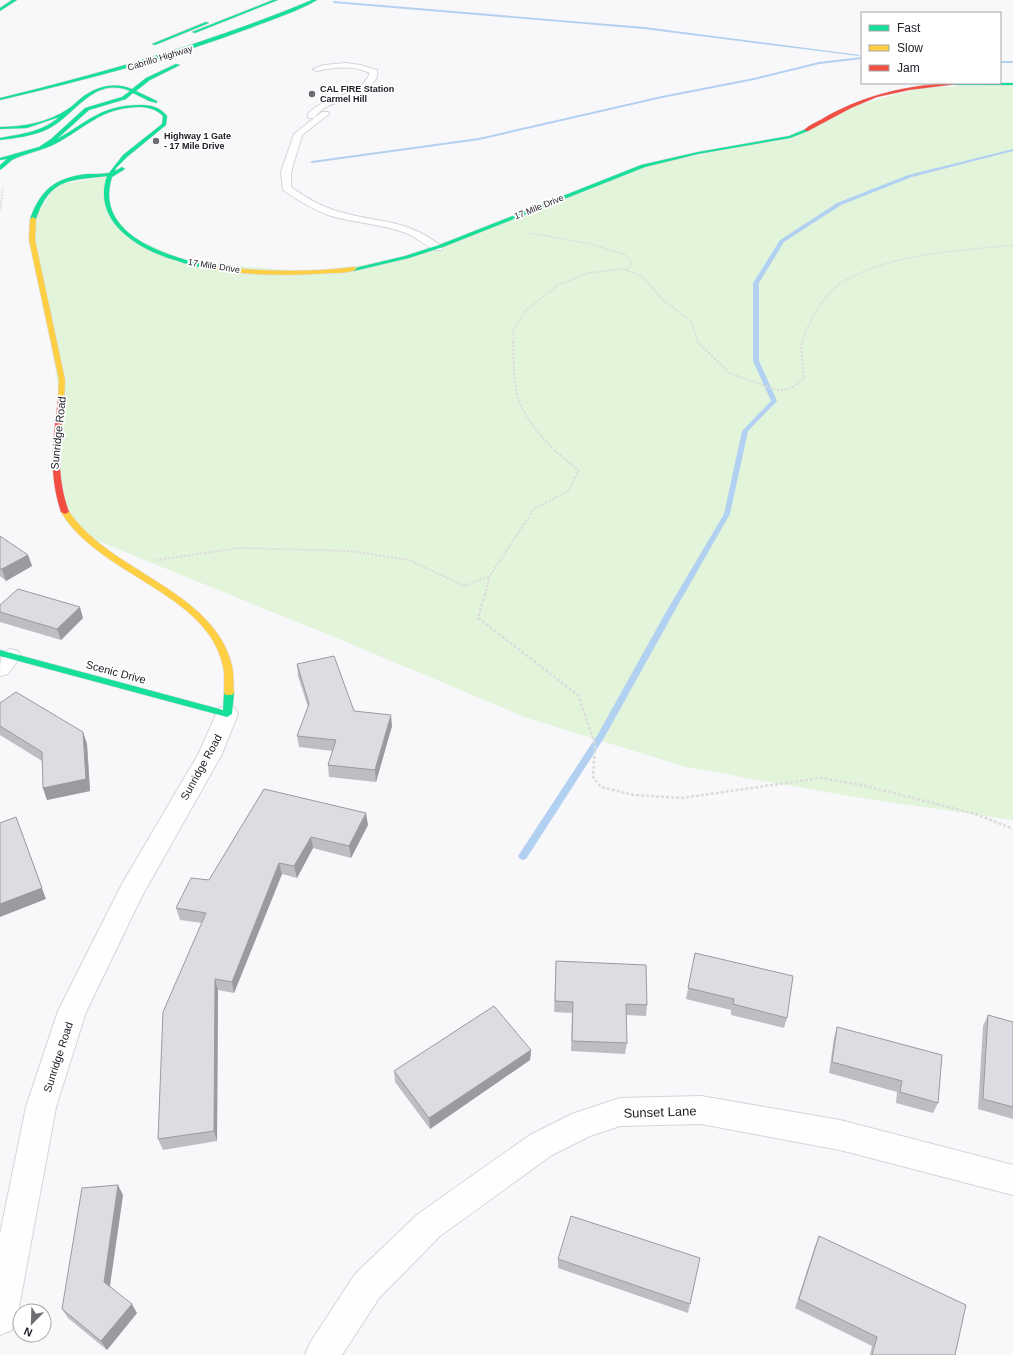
<svg xmlns="http://www.w3.org/2000/svg" width="1013" height="1355" font-family="Arial,sans-serif">
  <style>
    .green { fill: #e2f5db }
    .lines { fill: none; stroke-linecap: round; stroke-linejoin: round }
    .stream { fill: #b2d0f1; fill-rule: evenodd }
    .lane-casing { stroke: #d7d4db; stroke-width: 2 }
    .street-casing { stroke: #d7d4db; stroke-width: 2 }
    .fast-casing { stroke: #d7d4db; stroke-width: 1 }
    .slow-casing { stroke: #d7d4db; stroke-width: 1 }
    .jam-casing { stroke: #d7d4db; stroke-width: 1 }
    .path-far2 { stroke: #dcdcdd; stroke-width: 1.5; stroke-dasharray: 2 1; stroke-linecap: butt }
    .path-far1 { stroke: #dcdcdd; stroke-width: 2; stroke-dasharray: 2.5 1.5; stroke-linecap: butt }
    .path { stroke: #dcdcdd; stroke-width: 2.5; stroke-dasharray: 3 2; stroke-linecap: butt }
    .lane { fill: #fefefe; fill-rule: evenodd }
    .street { fill: #fefefe; fill-rule: evenodd }
    .fast { fill: #16e098; fill-rule: evenodd }
    .slow { fill: #ffcf43; fill-rule: evenodd }
    .jam { fill: #f24e42; fill-rule: evenodd }
    .wall { fill: #bfbdc2 }
    .shaded-wall { fill: #9b9a9e }
    .building { fill: #dedce2; stroke: #9b9a9e }
    .poi-dot { fill: #6e6b72; stroke: #fff; stroke-width: 1.5 }
    .labels { text-anchor: middle; dominant-baseline: central; stroke-width: 3.5; stroke-linejoin: round; paint-order: stroke }
    .far-street-label { font-size: 9px; fill: #232029; stroke: #fff }
    .far-poi-label { font-size: 9px; font-weight: bold; fill: #232029; stroke: #fff; text-anchor: start }
    .street-label { font-size: 11px; fill: #232029; stroke: #fff }
    .near-street-label { font-size: 13px; fill: #232029; stroke: #fff }
  </style>
  <rect width="100%" height="100%" fill="#f8f7fa"/>
  <!-- green -->
  <path class="green" d="M1013,84V820L854,797L686,767L527,718L351,644L83,535L61,502V405L32,223L56,185L110,176L108,207L133,238L190,262L313,272L400,259L643,166L790,137L851,107L919,88Z"/>
  <g class="lines">
    <!-- stream -->
    <path class="stream" d="M333,1L644,27L860,55L858,56L644,29L334,3Z
      M862,57V59L819,64L754,80L662,98L479,140L312,163L310,162L312,161L479,138L662,96L754,78L819,62Z
      M1000,61H1013V63H1000Z
      M1013,149V151L912,177L841,205L784,242L759,283V361L777,401L748,431L730,514L674,612L604,738L526,859L523,860L520,859L518,856L520,853L598,734L666,612L724,514L742,431L771,401L753,361V283L780,240L837,203L908,175Z"/>
    <defs>
      <path id="lane" d="M346,63L360,65L377,70C382,90 338,100 326,107C321,110 317,114 314,118H308V114C324,95 360,98 370,73C353,65 335,67 317,71L313,69L324,65Z
        M322,112H328L329,114L302,135L291,172V187C305,197 320,206 337,211C377,224 404,217 441,246L442,248L441,250C431,252 416,236 406,233C382,224 356,223 331,216C313,210 298,200 283,190L281,172L294,134Z"/>
      <path id="street" d="M10,649L18,651L21,656L8,674L0,676C0,663 0,653 10,649Z
        M227,706L235,708L238,714L222,754L142,896L86,1012L56,1107L17,1318L12,1330L0,1335V1234L26,1107L58,1011L122,884L199,753L216,714L219,708Z
        M701,1096L840,1120L1013,1165V1195L840,1150L701,1124L620,1126L590,1136L552,1155L440,1236L379,1298L342,1355H305L310,1343L355,1274L418,1214L530,1135L572,1114L620,1098Z"/>
      <path id="fast" d="M12,0H17L0,11V8Z
        M273,0H278L195,33L192,32Z
        M312,0H317C301,10 271,20 253,27C171,58 85,80 0,100V98C107,72 211,42 312,0Z
        M206,22L209,23L155,45L152,44Z
        M176,64L180,65L150,80L136,91L157,101V103L149,101L133,93L126,99L89,110L57,139C88,122 101,105 140,105C151,105 160,107 167,116L166,125L127,157L116,168L115,171L122,167L125,169L112,177C94,234 164,255 205,265V267C197,268 186,264 178,261C141,251 91,223 107,176C69,181 51,177 36,219L31,220L30,219C41,189 55,178 87,174C94,174 102,174 109,173L123,155L162,124L163,116C156,109 148,107 138,107C100,108 86,128 55,144C41,151 26,153 12,160C8,163 5,167 0,170V165L7,159L0,160V158L39,147L51,139L85,108L122,97L130,91C93,76 76,115 48,129C33,136 16,138 0,140V138C21,134 42,132 59,117L27,128L0,129V127C23,127 49,122 68,109C73,106 76,102 80,99C96,86 114,82 132,89L146,78Z
        M954,83H1013V85H955L953,84Z
        M806,129H808V131L790,138L698,154L645,167L443,247L409,258L354,271L351,269L405,256L439,245L641,165L698,152L789,136Z
        M0,650L223,710L224,693L229,690L234,693L232,714L227,717L0,656Z"/>
      <path id="slow" d="M33,217L36,219L35,240L65,380L64,400L61,402L58,400L59,380L29,240L30,219Z
        M203,264C253,272 303,273 354,267L357,269C351,273 338,273 330,273C287,276 243,276 201,267L200,266Z
        M62,510H68C108,572 215,590 232,666C234,674 233,684 234,693L232,695H226L224,693C224,684 225,674 223,666C207,592 98,575 61,512Z"/>
      <path id="jam" d="M950,83L957,84L909,90L877,97L851,108L808,131L804,130C810,124 820,121 827,116C868,94 905,86 950,83Z
        M61,398L64,400C60,440 55,473 69,512L65,514L61,512C48,473 53,440 58,400Z"/>
    </defs>
    <!-- lane casing -->
    <use href="#lane" class="lane-casing"/>
    <!-- street casing -->
    <use href="#street" class="street-casing"/>
    <!-- fast casing -->
    <use href="#fast" class="fast-casing"/>
    <!-- slow casing -->
    <use href="#slow" class="slow-casing"/>
    <!-- jam casing -->
    <use href="#jam" class="jam-casing"/>
    <!-- path-far2 -->
    <path class="path-far2" d="M0,211L3,186
      M529,233L587,243L624,254L632,263L626,271
      M514,342L513,331L526,310L558,285L589,273L622,269L642,276L663,300L691,321L698,342
      M802,342C809,321 822,298 839,284C844,280 851,278 856,275C904,252 960,251 1013,245"/>
    <!-- path-far1 -->
    <path class="path-far1" d="M697,341L729,373L780,391L793,387L804,378L801,347L803,341
      M156,560L239,548L351,551L409,560L464,586L490,576L534,509L568,491L579,470C555,454 521,419 516,390C513,374 514,357 513,341
      M485,595L490,576"/>
    <!-- path -->
    <path class="path" d="M485,594L478,618L578,695L595,744L593,777L601,787L634,795L682,798L821,778L862,785L976,814L1013,829"/>
    <!-- lane -->
    <use href="#lane" class="lane"/>
    <!-- street -->
    <use href="#street" class="street"/>
    <!-- fast -->
    <use href="#fast" class="fast"/>
    <!-- slow -->
    <use href="#slow" class="slow"/>
    <!-- jam -->
    <use href="#jam" class="jam"/>
  </g>
  <!-- wall -->
  <path class="wall" d="M0,537L28,555L32,566L6,581L0,576Z
    M0,605L83,618L61,640L0,622Z
    M297,664L354,711L392,726L376,782L329,777L328,765L333,751L299,747L297,736L308,707L298,676Z
    M0,703L83,732L87,744L90,791L47,800L43,788L42,761L0,735Z
    M264,789L368,825L351,858L313,848L297,878L282,874L234,993L218,990L217,1141L163,1150L158,1139L202,923L180,920L176,908L209,880Z
    M695,953L787,1018L784,1028L731,1015V1010L686,999Z
    M556,961L647,1005L646,1016L626,1015L627,1043L625,1054L571,1051L572,1013L554,1012Z
    M988,1015L1013,1022V1119L978,1109L983,1026Z
    M837,1027L938,1103L933,1113L896,1103L897,1092L829,1073L834,1038Z
    M531,1050L530,1060L430,1129L395,1082L394,1071Z
    M123,1195L110,1286L137,1313L107,1350L68,1318L62,1309Z
    M819,1236L955,1355H870L872,1346L795,1308L815,1246Z
    M558,1259L690,1304L688,1313L558,1268Z"/>
  <!-- shaded-wall -->
  <path class="shaded-wall" d="M28,555L32,566L6,581L2,569Z
    M80,607L83,618L61,640L57,629Z
    M391,715L392,726L376,782L375,770Z
    M83,732L87,744L90,791L47,800L43,788Z
    M366,813L368,825L351,858L349,846Z
    M16,817L46,899L0,917V904Z
    M311,837L313,848L297,878L294,866Z
    M279,863L282,874L234,993L232,982Z
    M215,979L218,990L217,1141L214,1131Z
    M531,1050L530,1060L430,1129L429,1118Z
    M118,1185L123,1195L109,1291L104,1282Z
    M132,1304L137,1313L107,1350L101,1341Z"/>
  <!-- building -->
  <path class="building" d="M0,536L28,555L2,569L0,568Z
    M18,589L80,607L57,629L0,612V605Z
    M334,656L354,711L391,715L375,770L328,765L336,740L297,736L309,704L297,664Z
    M16,692L83,732L86,779L43,788L42,752L0,726V703Z
    M264,789L366,813L349,846L311,837L294,866L279,863L232,982L215,979L214,1131L158,1139L163,1012L206,913L176,908L191,878L209,880Z
    M16,817L42,888L0,904V823Z
    M695,953L793,976L787,1018L733,1004L734,999L688,988Z
    M556,961L646,965L647,1005L626,1004L627,1043L572,1041L573,1002L555,1001Z
    M494,1006L531,1050L429,1118L394,1071Z
    M988,1015L1013,1022V1107L983,1099Z
    M837,1027L942,1055L938,1103L900,1092L902,1081L832,1062Z
    M118,1185L104,1282L132,1304L101,1341L62,1309L82,1188Z
    M571,1216L700,1258L690,1304L558,1259Z
    M819,1236L966,1305L955,1355H872L877,1337L799,1299Z"/>
  <!-- markers -->
  <g class="poi-dot">
    <circle cx="312" cy="94" r="4"/>
    <circle cx="156" cy="141" r="4"/>
  </g>
  <g class="labels">
    <!-- far-street labels -->
    <g class="far-street-label">
      <text transform="translate(160 58) rotate(-17)">Cabrillo Highway</text>
      <text transform="translate(539 207) rotate(-22)">17 Mile Drive</text>
      <text transform="translate(214 266) rotate(9)">17 Mile Drive</text>
    </g>
    <!-- far-poi labels -->
    <g class="far-poi-label">
      <text x="320" y="89">CAL FIRE Station<tspan x="320" dy="10">Carmel Hill</tspan></text>
      <text x="164" y="136">Highway 1 Gate<tspan x="164" dy="10">- 17 Mile Drive</tspan></text>
    </g>
    <!-- street labels -->
    <g class="street-label">
      <text transform="translate(58 433) rotate(-84)">Sunridge Road</text>
      <text transform="translate(116 672) rotate(15)">Scenic Drive</text>
      <text transform="translate(201 767) rotate(-61)">Sunridge Road</text>
      <text transform="translate(58 1057) rotate(-72)">Sunridge Road</text>
    </g>
    <!-- near-street labels -->
    <g class="near-street-label">
      <text transform="translate(660 1112) rotate(-2)">Sunset Lane</text>
    </g>
  </g>
  <!-- legend -->
  <rect x="861" y="12" width="140" height="72" fill="#ffffff" stroke="#a7a6a9"/>
  <rect x="869" y="25" width="20" height="6" fill="#16e098" stroke="#a7a6a9"/>
  <text x="897" y="32" font-size="12" fill="#232029">Fast</text>
  <rect x="869" y="45" width="20" height="6" fill="#ffcf43" stroke="#a7a6a9"/>
  <text x="897" y="52" font-size="12" fill="#232029">Slow</text>
  <rect x="869" y="65" width="20" height="6" fill="#f24e42" stroke="#a7a6a9"/>
  <text x="897" y="72" font-size="12" fill="#232029">Jam</text>
  <!-- north arrow -->
  <g transform="translate(32 1323) rotate(203)"><circle r="19" fill="#ffffff" stroke="#a7a6a9"/>
  <path d="M0-3L7 15L0 10L-7 15Z" fill="#6e6b72"/>
  <text y="-6" font-size="11" font-weight="bold" text-anchor="middle" fill="#232029">N</text>
  </g>
</svg>
